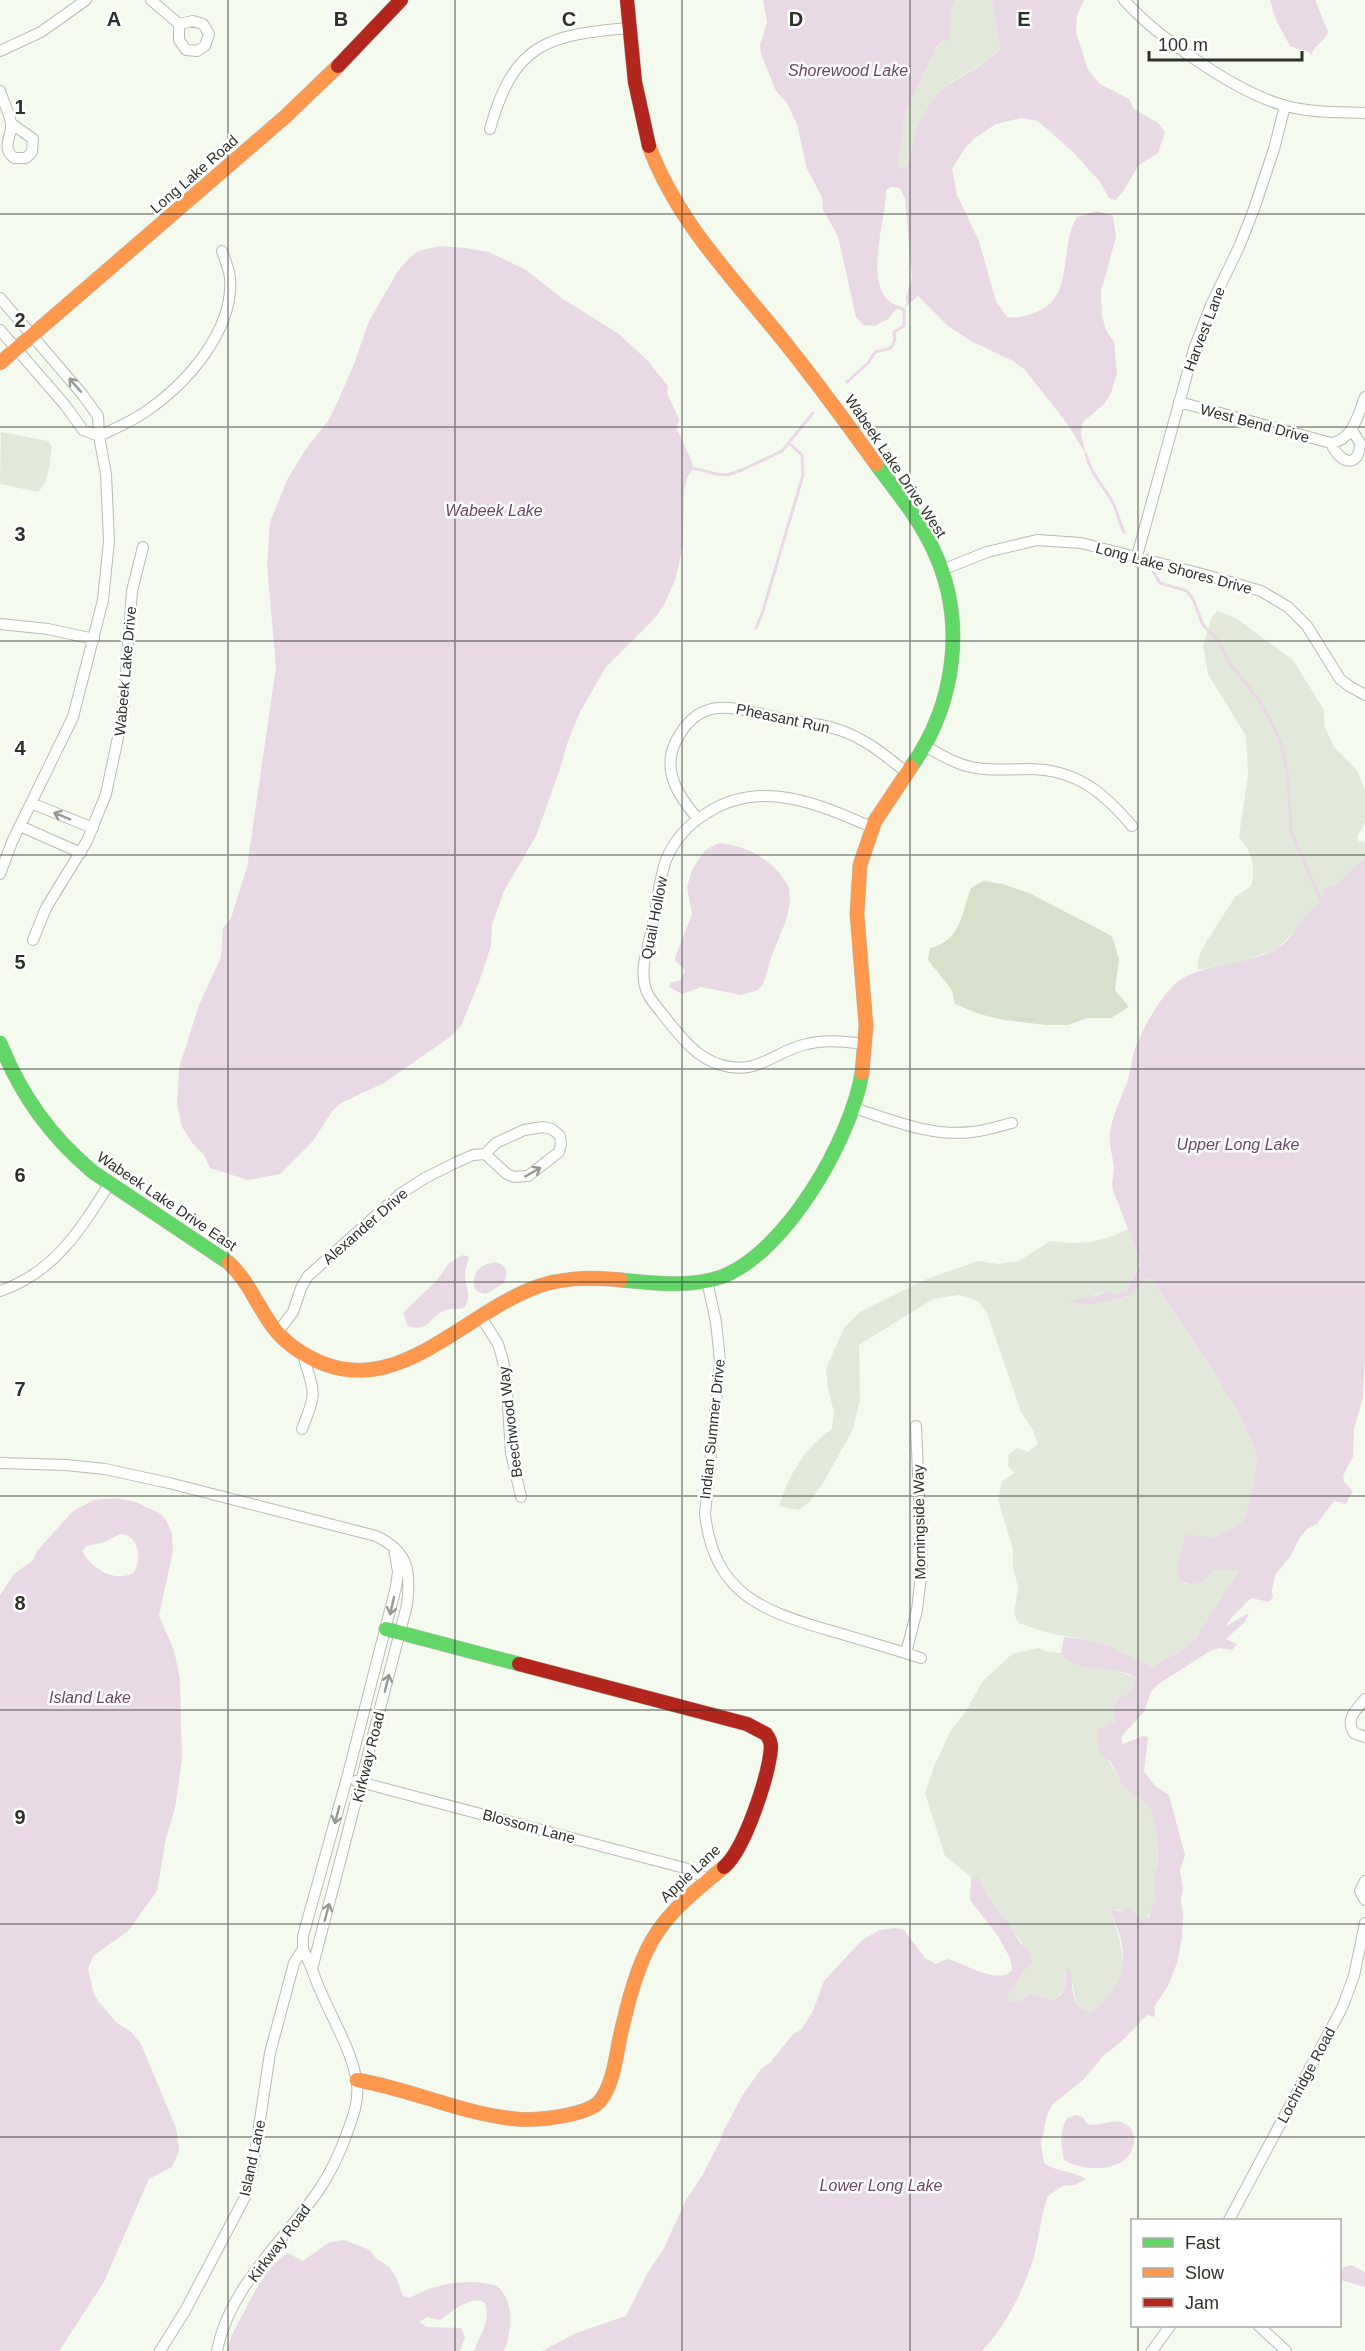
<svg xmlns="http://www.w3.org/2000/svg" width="1365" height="2351" font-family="Arial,sans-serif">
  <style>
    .green { fill: #e2e9da }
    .forest { fill: #d7e0cb }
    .water { fill: #e9d9e5; fill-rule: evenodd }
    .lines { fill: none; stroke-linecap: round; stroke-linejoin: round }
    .stream { stroke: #e9d9e5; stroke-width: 3 }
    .street-casing { stroke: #b8bcb4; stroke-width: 12 }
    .fast-casing { stroke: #b8bcb4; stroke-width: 15 }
    .slow-casing { stroke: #b8bcb4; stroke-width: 15 }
    .jam-casing { stroke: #b8bcb4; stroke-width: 15 }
    .street { stroke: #fefefd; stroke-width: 10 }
    .fast { stroke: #63d668; stroke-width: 14 }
    .slow { stroke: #ff974d; stroke-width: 14 }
    .jam { stroke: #b3261e; stroke-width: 14 }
    .oneway { stroke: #969894 }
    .grid { fill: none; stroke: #2e312a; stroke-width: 1.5; stroke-opacity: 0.55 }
    .labels { text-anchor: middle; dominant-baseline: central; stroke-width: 5; stroke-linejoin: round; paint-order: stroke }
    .street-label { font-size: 15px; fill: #2e312a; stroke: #fff }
    .water-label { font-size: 16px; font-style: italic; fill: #6b4667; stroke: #fff }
    .grid-label { font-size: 20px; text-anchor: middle; font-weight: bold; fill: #2e312a; stroke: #fff; stroke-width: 5; stroke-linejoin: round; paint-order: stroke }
  </style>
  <rect width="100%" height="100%" fill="#f5faef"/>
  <!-- green -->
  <path class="green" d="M955,0H992L1000,48L989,60L951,82L910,155L908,164L902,169L898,163L905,115L935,49L946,40L950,14Z
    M1,432L48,441L52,447C49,461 50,482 38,492L0,484Z
    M1217,611L1236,618L1293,660L1324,710V725L1334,747L1357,770L1365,790V822L1357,837L1358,841L1365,843V859L1335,886L1325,888L1322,903L1277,949L1247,960L1197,970L1199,956L1208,939L1235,897L1251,886C1256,867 1252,852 1239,837L1248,775L1246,736L1208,674L1203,645L1212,617Z
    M1128,1229L1140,1262L1126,1291L1113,1294L1107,1291L1072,1303C1091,1305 1114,1303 1131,1295C1138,1291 1141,1282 1149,1278L1152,1280L1214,1371L1225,1392L1239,1412L1257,1455L1254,1481L1246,1515L1239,1525L1212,1538L1184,1548L1178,1566L1185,1584L1203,1580L1211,1570H1240L1195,1639L1179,1652L1152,1667L1107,1645L1089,1640L1052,1634L1018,1623L1014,1614L1018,1588L1013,1567V1549L998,1500L1002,1481L1015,1473L1008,1466L1009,1454L1017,1448L1028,1452L1038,1444L1033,1430L1021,1412L987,1313L978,1301L959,1295L933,1299L859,1345L860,1399L853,1429L822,1485L810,1501L799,1510L779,1506C789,1475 805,1447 832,1429L834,1412L828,1389L826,1369L844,1328L861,1311L927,1279L978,1261L998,1264L1019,1261L1050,1241L1071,1243L1091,1242L1113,1236Z
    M1039,1648L1048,1652L1061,1653L1072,1663L1116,1670L1136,1678L1133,1690L1113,1711L1115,1721L1099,1730L1097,1738L1120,1782L1146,1803L1152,1812L1158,1843L1157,1901L1151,1907L1147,1920H1143L1133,1910H1114L1111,1914C1126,1954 1132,1986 1090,2012C1075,2008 1075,1997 1073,1984C1072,1979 1068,1974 1065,1970L1066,1988L1054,2000L1029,1994C1021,1997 1017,2007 1007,2000L1008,1996L1028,1964L1023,1944L986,1894L978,1877H971L945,1856L925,1793L935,1764L951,1730L966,1711L982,1682L1012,1654Z"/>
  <!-- forest -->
  <path class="forest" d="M983,881L1003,884L1029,893L1112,936L1119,959L1115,990L1129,1007L1111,1018H1087L1068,1025H1046L1004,1020L979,1014L955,1004L952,990L928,960L930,948C961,941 961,914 971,888Z"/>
  <!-- water -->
  <path class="water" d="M763,0H955L950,14L949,40L942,42L935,49L905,115L898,163L902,169C913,163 912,142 916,131C919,122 924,114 929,106C949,75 981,73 1000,48L992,0H1084L1077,15L1076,32L1088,70L1100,84L1129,99L1134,109L1158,123L1165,132L1158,153L1139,165L1122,193L1115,200L1109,198L1100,182L1074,153L1038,121L1021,118L996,124L975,138L965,148L952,169L957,195L979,241L996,301L1007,317C1017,319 1024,316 1034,313C1076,299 1058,247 1077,217L1097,211L1113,216L1116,237L1101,292L1102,316L1106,330L1114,342L1117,373L1111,393L1104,404L1083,422L1081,434L1086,454L1066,422L1025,370L1013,361L971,341L948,326L918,296L903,309L907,303L906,297L912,277L905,199L900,188L891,187L886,190C887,219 859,295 899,306L888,319L875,326L863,325L856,317L838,236L823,210L822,197L807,169L797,124L787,103L776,91L761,54L760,45L767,22Z
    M1270,0H1315L1328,32C1325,42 1313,45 1311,56L1309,52L1290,46L1276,20Z
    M440,246L465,248L489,252L526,270L563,299L619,334L647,360L668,386L667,393L679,419L677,429L692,462L693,468L687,478L684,491L683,544L676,578L663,607L654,619L606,667L580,712L568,741L560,769L536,836L503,893L492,925L491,946L479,982L461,1026L450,1037L384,1083L341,1103L333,1110L313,1141L280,1174L248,1180L210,1168L204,1155L193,1144L182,1127L177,1105L179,1068L199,1005L221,957L223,928L231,918L247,867L276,667L267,565L270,522L288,478L306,449L328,421L338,401L354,364L369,321L398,271L409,258L418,251Z
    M719,843C748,845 776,862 789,888C794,915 776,939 769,965C766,975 766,982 758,990L741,995L701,987L682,994L669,987L670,983L681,980L685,970L675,961V957L692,915L687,887L692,870L705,850Z
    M1365,858V1356L1363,1397L1354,1429L1353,1457L1343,1476L1344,1482L1353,1491L1346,1504L1334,1501L1317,1524L1307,1529L1299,1539L1290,1557L1275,1575L1272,1590L1273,1597L1269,1602L1251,1598L1231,1618L1226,1626L1249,1613L1245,1622L1226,1639L1237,1644L1232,1650L1219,1648L1210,1651L1157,1685L1151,1692L1144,1712L1122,1736L1121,1739L1123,1744L1143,1736L1148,1737L1144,1771L1155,1786L1169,1795L1185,1855L1180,1871L1183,1888L1181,1901L1183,1913L1182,1938L1177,1963L1168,1986L1154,2007L1155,2017L1147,2015L1121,2042L1104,2055L1083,2080L1052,2105L1047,2115L1041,2144L1044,2163C1056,2172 1075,2171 1086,2179L1075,2185L1062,2186L1048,2196C1040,2218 1039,2242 1032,2263C1021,2295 1005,2327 982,2351H542L576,2333L626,2316L648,2272L663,2250L686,2200L702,2176L720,2141L724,2130L742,2096L761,2069L771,2062L793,2034L801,2030L813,2011L824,1981L862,1940L880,1930L896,1928L904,1930L925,1958L936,1964L947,1959C965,1963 998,1986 1012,1970L1010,1958L998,1936L970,1900L971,1877H978L986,1894L1008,1923L1019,1941L1030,1952L1032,1965H1028L1008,1996L1009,2002L1019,2001L1029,1994L1054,2000C1066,1992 1068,1984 1065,1970L1067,1968L1071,1971C1073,1987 1070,2008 1090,2012C1118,1995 1127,1970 1121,1939C1119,1930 1113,1921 1111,1912L1112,1910L1121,1911L1131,1908L1143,1920L1149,1918L1151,1907L1157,1901L1155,1894V1873L1158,1864V1843L1152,1812L1146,1803L1122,1785L1110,1761C1099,1756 1095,1741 1098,1730L1115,1721L1113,1708L1119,1698L1131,1692L1136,1678C1116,1663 1075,1676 1061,1653L1064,1637L1089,1640L1107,1645L1152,1667L1179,1652L1195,1639L1240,1570H1212C1209,1573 1208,1576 1205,1579C1200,1585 1186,1584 1180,1581L1177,1570L1185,1537L1188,1534L1212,1538L1239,1525L1246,1515L1254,1481L1257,1455L1239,1412L1225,1392L1214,1371L1152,1280L1149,1278C1141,1282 1138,1291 1131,1295C1117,1301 1082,1309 1069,1301L1099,1295L1107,1291L1113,1294L1126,1291L1140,1264L1138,1255L1113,1190C1111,1182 1114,1176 1114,1168C1113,1156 1108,1144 1110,1132C1113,1115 1120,1100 1126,1085C1131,1073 1131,1060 1135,1049C1142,1029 1164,989 1183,978C1211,962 1249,965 1278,948C1297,937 1300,912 1322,903L1324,888L1335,886Z
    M463,1255L469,1257C468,1262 466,1267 465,1272C464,1285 473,1296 464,1308C458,1310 452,1308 445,1310C429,1317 429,1333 408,1326L403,1313L438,1279L449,1263Z
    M495,1262C508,1265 508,1272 504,1283L486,1294L478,1292L474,1288C472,1271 480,1265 495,1262Z
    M115,1498L136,1502L161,1514L166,1520L172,1533L173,1551L159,1616L174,1650L180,1679L182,1759L175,1808L166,1838L157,1891L128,1931L93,1956L88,1969L94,1994L99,2002L116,2022L131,2032L141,2044L176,2128L179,2147L178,2154L172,2167L149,2179L104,2282L59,2351H0V1595L14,1574L33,1560L37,1551L73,1511L94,1500ZM120,1534C139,1534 143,1561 133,1573C114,1583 91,1568 82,1551L87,1546L105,1542Z
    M1076,2115L1083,2117L1087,2124C1102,2127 1115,2116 1127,2125C1132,2128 1133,2132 1134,2137C1136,2172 1087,2174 1064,2160C1061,2144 1059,2133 1067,2118Z
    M344,2240L370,2250L376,2258L389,2267L396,2277L403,2296L410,2298C432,2284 471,2277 497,2286C515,2301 512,2332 504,2351H474C480,2335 491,2321 485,2303C471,2294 452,2312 440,2320L427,2317L419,2322L427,2327L461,2328L465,2337L460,2351H227C230,2336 237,2325 244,2312C256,2289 265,2268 288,2253L303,2261L328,2243Z
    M1351,2265L1365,2272V2287L1340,2280L1342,2268Z"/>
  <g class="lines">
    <!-- stream -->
    <path class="stream" d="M847,382L868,363L875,352L891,348L895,339L894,332L904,326V310L898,307
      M1086,454C1090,473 1102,484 1112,501C1117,510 1119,522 1124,532
      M693,468L716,474L727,475L742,470L782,451L813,413
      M1153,571L1160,583L1187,591L1193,599L1203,625L1216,638L1231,665L1256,696L1273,725L1281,744L1288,777L1291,831L1322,903
      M756,628L762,614L803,475L802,455L789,443"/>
    <defs>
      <path id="street" d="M151,0L179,24
        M1124,0C1157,37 1236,92 1283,105C1309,113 1338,112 1365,113
        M193,21L203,24L209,34L205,46L197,51L186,50L179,40V24Z
        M0,51L41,32L86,0
        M0,91C3,101 9,112 11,123C13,136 0,146 14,158H26L32,152L33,139L12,124
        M490,129C514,43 547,35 629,28
        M0,298L82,394L98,416L99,436L106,474L109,541L103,600L73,717L12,842L0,874
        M0,330L65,405L83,430L99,436
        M1179,402L1331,443C1353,440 1358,415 1365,397
        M99,436C116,428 133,421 148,410C188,382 234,330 230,278C229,268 225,260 222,251
        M1331,443C1340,465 1360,468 1360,443L1352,430
        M1137,556L1194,349L1211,305L1239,247L1254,209L1274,149L1285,106
        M942,570L987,552L1037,540L1081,543L1206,575L1261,591L1288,607L1307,626L1340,679L1349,686L1365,695
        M0,624L48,629L94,639
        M925,746C941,755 957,765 976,768C994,771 1013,769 1031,769C1077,770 1104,793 1132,826
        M31,803L93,828
        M698,819C679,797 661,771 676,741C701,692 737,709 779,718C797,722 815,723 833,728C862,736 884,754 907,773
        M20,826L81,853
        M33,940L46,908L87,841L106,794L123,714L132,591L143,547
        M866,1044C846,1042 826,1039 807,1044C774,1051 758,1076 721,1065C695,1057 681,1037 664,1016C658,1008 649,999 646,990C638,966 651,941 654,918C658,899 659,879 666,860C674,840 689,824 707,813C760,778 819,804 871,827
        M854,1108C892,1120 931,1137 972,1132C985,1131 999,1126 1012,1123
        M707,1281L716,1322L720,1361L705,1514C714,1593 760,1610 828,1630C859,1639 890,1648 921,1658
        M0,1291C54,1273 81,1229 110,1183
        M481,1317L498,1344L502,1357L506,1375L511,1453L521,1497
        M277,1333L293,1312L301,1288L308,1276L400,1194L425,1178L457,1162L473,1155L485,1154L496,1143L524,1130L543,1127L552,1129L560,1136L561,1144L559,1152L528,1176L514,1177L507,1174L485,1154
        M302,1429C318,1390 314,1393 303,1355
        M0,1463L66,1465L105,1469L169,1483L376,1536C409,1552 411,1571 407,1605L312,1969
        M906,1653L917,1610L922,1567L916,1426
        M1365,1699C1356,1710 1345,1719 1354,1733L1365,1737
        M356,1781L654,1860L688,1869L709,1880
        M1365,1881L1360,1891L1365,1900
        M1229,2220L1342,2008L1354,1976L1365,1923
        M1259,2326L1286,2351
        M160,2351L185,2311L245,2197L254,2160L270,2053L294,1963L303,1949
        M217,2351C229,2287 283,2242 319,2190C331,2172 340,2153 347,2133C353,2117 359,2101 357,2084C353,2048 323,2005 312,1969L303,1949V1936L347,1778L396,1587L398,1572L394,1548
        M1152,2351L1170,2326"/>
      <path id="fast" d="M876,464C897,492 920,520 934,551C967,622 955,705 911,767
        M0,1043C21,1095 50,1136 93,1172L229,1263
        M621,1280C654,1283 689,1288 721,1277C786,1253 851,1139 862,1073
        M386,1629L519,1664"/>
      <path id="slow" d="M649,146C675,217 727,272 774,329C810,373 843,418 876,464
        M0,363L286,116L338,66
        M862,1073L866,1026L857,914L860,865L875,821L911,767
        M229,1263C255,1287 262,1324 292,1346C383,1414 451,1322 531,1289C560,1277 590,1277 621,1280
        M357,2080C411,2089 462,2114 516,2119C535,2121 587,2116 600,2101C613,2085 616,2057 620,2037C627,2007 634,1977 647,1950C664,1914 694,1892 724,1867"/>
      <path id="jam" d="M627,0L635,82L649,146
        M338,66L401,0
        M519,1664L747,1724L766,1734C769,1738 771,1742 771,1747C769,1775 745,1849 724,1867"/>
    </defs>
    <!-- street casing -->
    <use href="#street" class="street-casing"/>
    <!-- fast casing -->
    <use href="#fast" class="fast-casing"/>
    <!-- slow casing -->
    <use href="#slow" class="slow-casing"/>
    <!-- jam casing -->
    <use href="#jam" class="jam-casing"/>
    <!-- street -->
    <use href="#street" class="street"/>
    <!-- fast -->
    <use href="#fast" class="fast"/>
    <!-- slow -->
    <use href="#slow" class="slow"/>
    <!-- jam -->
    <use href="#jam" class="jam"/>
  </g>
  <!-- one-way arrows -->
  <defs><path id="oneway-shaft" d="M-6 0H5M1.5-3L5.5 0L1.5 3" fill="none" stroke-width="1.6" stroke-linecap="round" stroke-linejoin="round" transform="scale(1.5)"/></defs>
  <g class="oneway">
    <use href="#oneway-shaft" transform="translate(75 385) rotate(-131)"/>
    <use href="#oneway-shaft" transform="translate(62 816) rotate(-158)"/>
    <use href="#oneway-shaft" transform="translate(533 1172) rotate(-30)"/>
    <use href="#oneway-shaft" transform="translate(392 1606) rotate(103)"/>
    <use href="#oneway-shaft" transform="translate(387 1683) rotate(-76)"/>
    <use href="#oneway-shaft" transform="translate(337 1815) rotate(105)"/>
    <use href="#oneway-shaft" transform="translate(327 1912) rotate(-75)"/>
  </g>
  <!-- grid -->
  <path class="grid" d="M228,0V2351M455,0V2351M682,0V2351M910,0V2351M1138,0V2220M0,214H1365M0,427H1365M0,641H1365M0,855H1365M0,1069H1365M0,1282H1365M0,1496H1365M0,1710H1365M0,1924H1365M0,2137H1365M1138,2326V2351"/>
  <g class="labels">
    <!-- street labels -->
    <g class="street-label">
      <text transform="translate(194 174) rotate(-41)">Long Lake Road</text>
      <text transform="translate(1204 329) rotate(-69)">Harvest Lane</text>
      <text transform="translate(1255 423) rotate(15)">West Bend Drive</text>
      <text transform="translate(896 466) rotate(56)">Wabeek Lake Drive West</text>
      <text transform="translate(1174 568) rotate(15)">Long Lake Shores Drive</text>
      <text transform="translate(125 671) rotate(-85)">Wabeek Lake Drive</text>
      <text transform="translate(783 718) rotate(12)">Pheasant Run</text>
      <text transform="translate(654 918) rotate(-79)">Quail Hollow</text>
      <text transform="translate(167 1201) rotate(34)">Wabeek Lake Drive East</text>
      <text transform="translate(365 1226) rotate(-41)">Alexander Drive</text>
      <text transform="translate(510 1422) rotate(-97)">Beechwood Way</text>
      <text transform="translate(712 1429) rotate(-84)">Indian Summer Drive</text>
      <text transform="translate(919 1522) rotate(-91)">Morningside Way</text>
      <text transform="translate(368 1757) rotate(-76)">Kirkway Road</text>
      <text transform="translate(529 1826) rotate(15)">Blossom Lane</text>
      <text transform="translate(690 1873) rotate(-43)">Apple Lane</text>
      <text transform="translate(1306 2075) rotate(-62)">Lochridge Road</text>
      <text transform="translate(252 2158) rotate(-78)">Island Lane</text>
      <text transform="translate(279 2243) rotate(-53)">Kirkway Road</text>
    </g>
    <!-- water labels -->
    <g class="water-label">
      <text x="848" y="70">Shorewood Lake</text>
      <text x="494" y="510">Wabeek Lake</text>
      <text x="1238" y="1144">Upper Long Lake</text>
      <text x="90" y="1697">Island Lake</text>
      <text x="881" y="2185">Lower Long Lake</text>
    </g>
  </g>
  <g class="grid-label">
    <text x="114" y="26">A</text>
    <text x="341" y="26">B</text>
    <text x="569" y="26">C</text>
    <text x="796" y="26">D</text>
    <text x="1024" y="26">E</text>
    <text x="20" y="114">1</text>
    <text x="20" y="327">2</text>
    <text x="20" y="541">3</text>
    <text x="20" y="755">4</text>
    <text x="20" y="969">5</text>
    <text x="20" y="1182">6</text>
    <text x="20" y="1396">7</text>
    <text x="20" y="1610">8</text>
    <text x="20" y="1824">9</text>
  </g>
  <!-- legend -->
  <rect x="1131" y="2219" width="210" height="108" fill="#ffffff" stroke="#abadaa" stroke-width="1.5"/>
  <rect x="1143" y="2238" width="30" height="9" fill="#63d668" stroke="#abadaa" stroke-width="1.5"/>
  <text x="1185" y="2249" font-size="18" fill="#2e312a">Fast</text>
  <rect x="1143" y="2268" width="30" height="9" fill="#ff974d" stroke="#abadaa" stroke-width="1.5"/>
  <text x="1185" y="2279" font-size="18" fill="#2e312a">Slow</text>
  <rect x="1143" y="2298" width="30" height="9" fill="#b3261e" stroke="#abadaa" stroke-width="1.5"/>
  <text x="1185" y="2309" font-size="18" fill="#2e312a">Jam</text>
  <!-- scale -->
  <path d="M1149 51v9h153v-9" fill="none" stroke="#2e312a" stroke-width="3"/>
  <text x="1158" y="51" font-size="18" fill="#2e312a" stroke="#ffffff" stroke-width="4.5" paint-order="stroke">100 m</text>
</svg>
